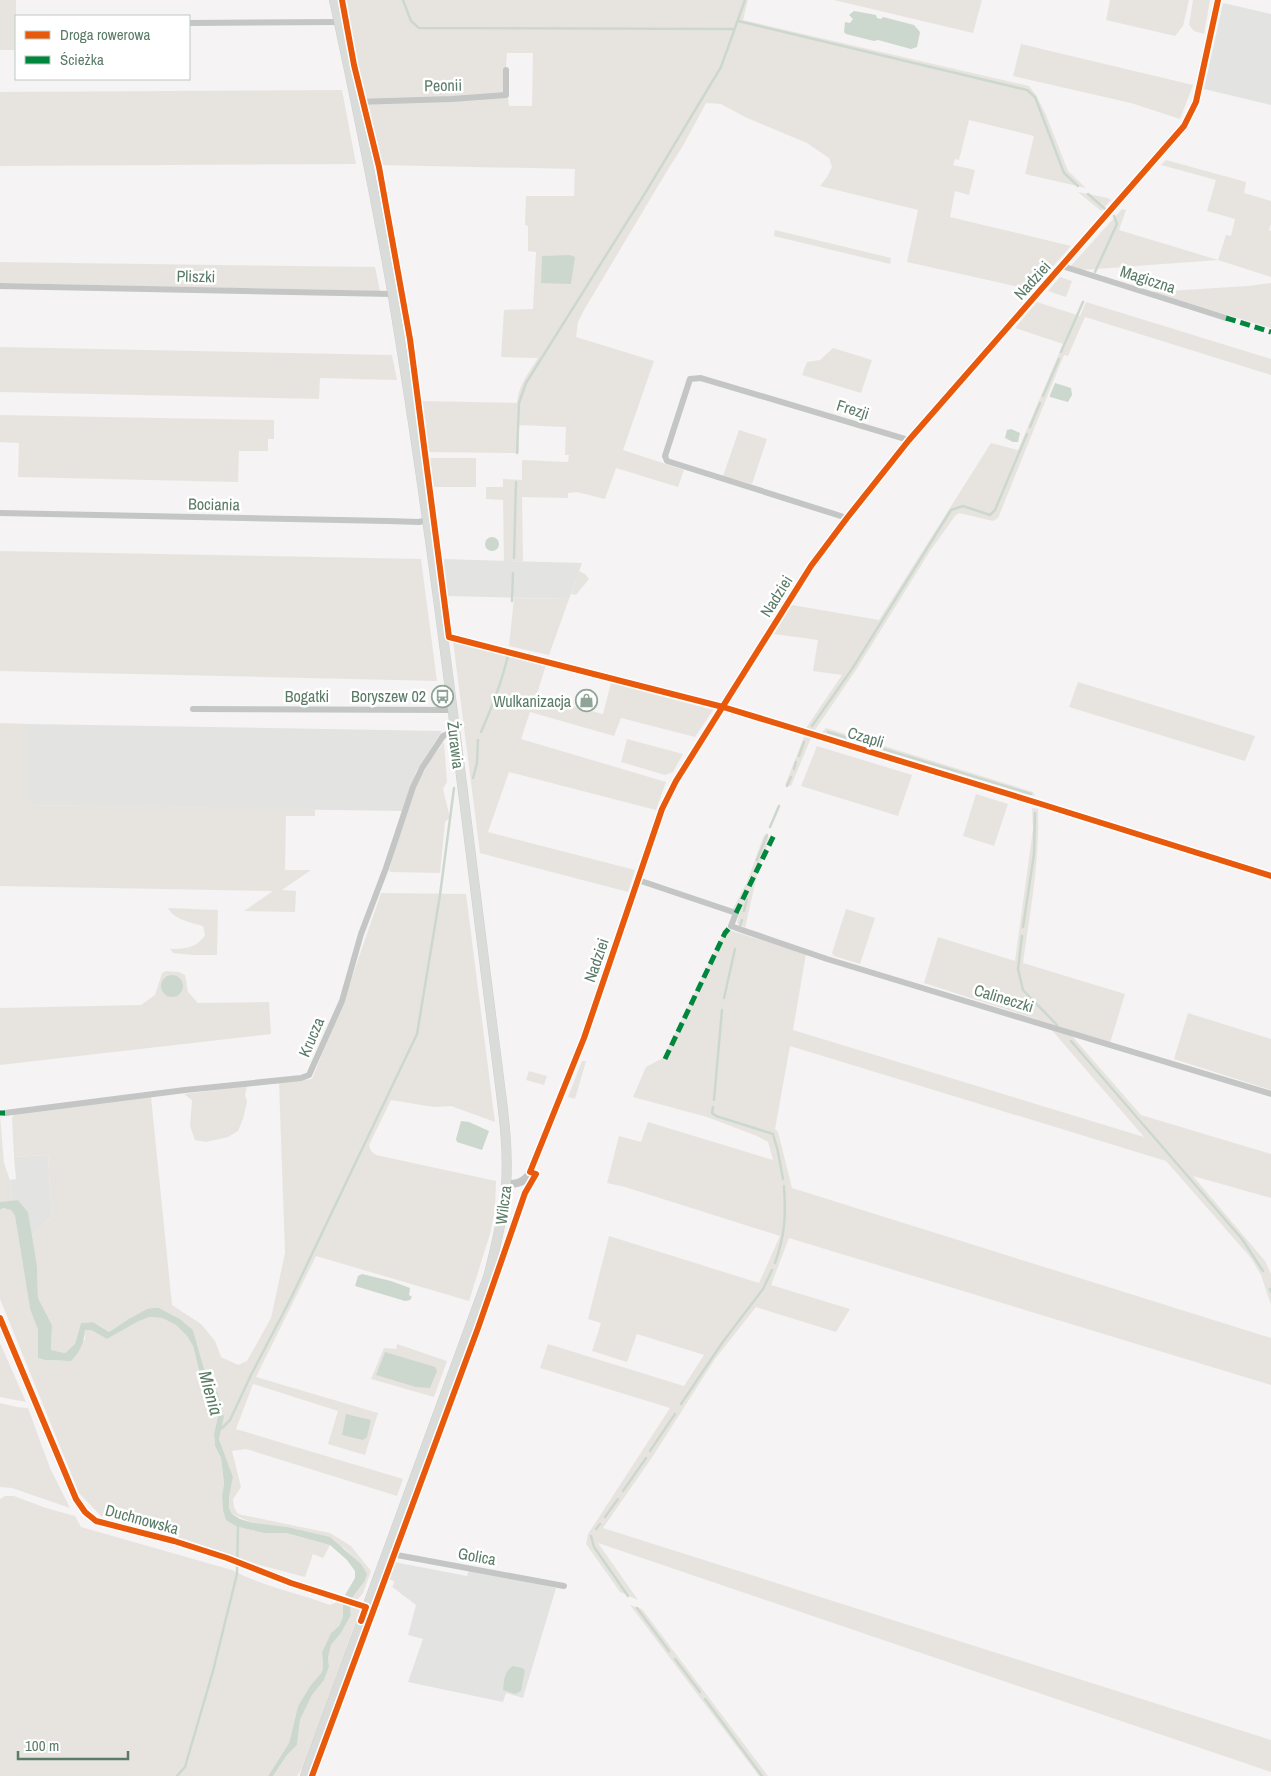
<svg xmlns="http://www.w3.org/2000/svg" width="1271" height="1776" font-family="'Archivo Narrow',sans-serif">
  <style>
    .built { fill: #e3e4e2 }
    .green { fill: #e7e4e0; fill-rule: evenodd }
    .water { fill: #ccd8ce }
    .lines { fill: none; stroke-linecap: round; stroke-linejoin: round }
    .stream { stroke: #ccd8ce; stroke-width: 2.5 }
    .secondary-casing { stroke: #cfd0cf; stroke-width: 10 }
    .minor { stroke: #c3c6c4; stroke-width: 6 }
    .tertiary { stroke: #c3c6c4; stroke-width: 8 }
    .secondary { stroke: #dadcda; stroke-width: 9 }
    .quiet { stroke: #00873e; stroke-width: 5; stroke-dasharray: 10 5; stroke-linecap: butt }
    .cycleway-casing { stroke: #fff; stroke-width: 9 }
    .cycleway { stroke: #e8590c; stroke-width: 6 }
    .labels { text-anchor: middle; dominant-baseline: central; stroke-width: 5; stroke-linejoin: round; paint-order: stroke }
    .street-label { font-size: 16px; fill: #5a7b67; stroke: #fff }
    .poi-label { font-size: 16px; fill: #5a7b67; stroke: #fff; text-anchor: end }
    .water-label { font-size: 18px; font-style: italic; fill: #597c61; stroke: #fff }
  </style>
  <rect width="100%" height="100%" fill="#f5f3f3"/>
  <!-- built -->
  <path class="built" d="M1223,3L1271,14V105L1204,89Z
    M442,559L582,563L569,599L446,596Z
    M28,724L442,731L416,772L402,811L28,805Z
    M48,1155L52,1217L44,1223L31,1238L28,1212L18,1200L12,1201L10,1180L16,1179L14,1157Z
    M394,1562L467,1576L469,1570L556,1588L523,1698L506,1693L503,1702L408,1682L423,1639L408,1635L416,1605L391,1586H393L394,1581L388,1579Z"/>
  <!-- green -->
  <path class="green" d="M0,0H16V50H0Z
    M345,0H748L743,20L1029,86L1036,95L1046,115L1068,171L1086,188L1025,174L1034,136L969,120L959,160L955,159L953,165L975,170L969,195L955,191L950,217L1071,246L1032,290L907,262L918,210L820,186L827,177L832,167L829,158L807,143L745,117L721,104L706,103L684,144L667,171L584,310L578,322L576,337L654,361L623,450L684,470L678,487L616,468L605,499L577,492L568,493V498L522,497L523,561H504L503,500L486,499V487H503V479L522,480V460L568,462L569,455H565L566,427L519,425V453L428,452L422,401L517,403C518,386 529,372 538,358L501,357L504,310L533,309L536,252L528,251V226L525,225L526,196H574L575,169L381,165L368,114ZM507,53H533L532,106H509L508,98H503V68H506Z
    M834,0H982L973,33Z
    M1110,0H1189L1183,26L1175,36L1106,20Z
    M1193,0H1210L1204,34L1194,31L1189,25Z
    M1021,44L1193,85L1180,119L1131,103L1013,76Z
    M342,90L356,164L0,166V92Z
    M1166,160L1246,182L1244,193L1271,201V223L1269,230L1271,231V277L1218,260L1082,270L1070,267L1122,209L1126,210L1119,230L1218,260L1226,235L1231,236L1235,219L1207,211L1216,180L1161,165Z
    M1078,192L1108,198L1111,200L1101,211Z
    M775,230L891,258L890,264L774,236Z
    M0,262L375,267L380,291L0,283Z
    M1060,277L1072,281L1066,297L1048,291Z
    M1271,283V328L1151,292L1248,286Z
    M1037,302L1080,316L1086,302L1271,359V375L1085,317L1068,356L1064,355L998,518L993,521L959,513L955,516L930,551L856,670L815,730L806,728L842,675L813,671L818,640L774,634L792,605L879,620L991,443L1018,450L1063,344L1015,328Z
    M0,347L392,355L397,380L320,378L319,399L0,392Z
    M833,348L872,360L861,393L802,375L807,362L820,360Z
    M0,415L274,420V439H268V451H239L238,482L18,477L19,443L0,442Z
    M739,430L767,439L752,484L723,476Z
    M429,458H476V487H433Z
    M0,551L421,559L437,681L0,671Z
    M579,571L585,574L589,579L576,595L571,594Z
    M514,598L569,599L549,655L509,646Z
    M453,641L546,665L536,697L603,714L611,683L713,710L695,737L621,718L614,736L530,712L521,739L666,782L656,810L509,772L488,832L635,870L628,892L480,853Z
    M1078,682L1255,736L1245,761L1069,707Z
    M0,723L28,724V805L315,809V816H286L285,870H311L282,890L296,891L295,912L244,911L273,891L0,886Z
    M826,728L1033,792L1035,796L822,732Z
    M804,737L811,738L791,786L785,785Z
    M627,739L683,754L673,772L665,775L621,762Z
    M444,742L447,782L443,789L450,818L445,822L440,873L391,872L389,871C399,836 407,799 426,768C431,759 438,750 444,742Z
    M817,746L912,775L898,816L801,786Z
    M976,794L1008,804L994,846L963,836Z
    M1032,808L1038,809C1040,860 1030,912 1023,963L1125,994L1110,1043L924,983L938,937L1015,961L1033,829Z
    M764,835L769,837L765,854L759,866L745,928L737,923L740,911L733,909L747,882Z
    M381,893L466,894L495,1122L451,1106L434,1107L391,1100L369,1145L371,1151L376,1155L496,1181L495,1209L490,1234L469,1301L316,1256L256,1377L378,1413L365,1455L328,1444L338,1411L253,1384L236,1429L403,1479L397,1496L246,1449L232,1451L241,1487L233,1499L234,1507L238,1514L330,1533L351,1546L371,1571L363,1593L357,1600L352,1598L364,1582L354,1558L344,1548L253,1523L232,1514L229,1508V1498L233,1477L219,1439L224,1417L218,1393L207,1379L193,1330L180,1319L159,1308L127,1320L109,1332L93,1322L81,1323L75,1344L65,1353L51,1350L52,1325L38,1298L37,1266L31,1238L44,1223L52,1217L48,1155L14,1157L12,1118L15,1113L151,1097L172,1305L201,1324L215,1341L221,1357L238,1365L247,1361L271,1318L285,1253L279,1082L312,1079L347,992Z
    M168,908L218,910L217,955H193L173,953L170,949C184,949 197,948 205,935L203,926C192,923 173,919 168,908Z
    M846,909L875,918L860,964L834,956L832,953Z
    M729,930L806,954L793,1030L1144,1137L1050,1028L1071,1035L1141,1115L1271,1154V1198L1193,1176L1265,1261L1271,1274V1305L1261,1275L1251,1258L1166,1161L790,1046L775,1129L778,1132L792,1188L1271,1338V1385L789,1238L771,1285L850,1309L836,1332L756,1307L715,1359L653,1456L603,1528L1271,1740V1772L598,1543L638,1600L620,1592L586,1544L588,1534L670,1408L540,1368L548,1344L684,1386L704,1355L637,1334L627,1362L592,1351L601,1323L588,1319L609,1236L759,1283L780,1236L625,1187L607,1183L619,1136L641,1142L648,1122L773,1160L768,1142L757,1136L707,1117L633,1097L646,1067L663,1058L723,934L726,935Z
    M166,971L179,972L185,975L188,992L198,1003L269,1002L271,1034L0,1065V1008L141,1005L155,995L162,973Z
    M1188,1013L1271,1039V1090L1174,1059Z
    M582,1061H586L575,1099L568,1097Z
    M529,1071L547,1076L544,1085L526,1080Z
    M247,1086L245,1095L247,1102L243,1119L238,1131L228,1137L206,1142L195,1140L190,1126L192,1100L184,1094Z
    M0,1115L4,1163L10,1180L12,1201L0,1202Z
    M3,1208L11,1210L15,1216L30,1309L38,1330V1358L45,1360L65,1361L85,1339V1330H91L107,1339L139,1321L150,1317L162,1318L176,1325L187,1336L193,1346L204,1390L212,1402L218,1416L214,1434L215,1446L221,1458L224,1485L222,1496L223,1510L247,1529L264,1533H286L330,1545L323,1558L313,1554L305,1577L256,1564L184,1539L101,1516L79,1493L0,1299V1210Z
    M0,1343L26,1402L0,1397Z
    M397,1344L447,1361L434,1397L371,1379L384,1348L396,1349Z
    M0,1403L17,1407L28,1408L50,1468L70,1508L12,1488L0,1487Z
    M5,1496H14L46,1508L75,1516L81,1527L232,1570C262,1586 298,1593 330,1605L337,1602L343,1603V1617L339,1626L331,1633L322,1652L323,1666L322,1672L310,1686L298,1706L289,1743L268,1776H0V1499Z
    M630,1605L642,1609L768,1776H759Z
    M350,1606L360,1610L304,1766L297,1776H273L287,1755L297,1745L300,1720L312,1695L324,1680L329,1667L328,1658L331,1645L341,1633L351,1615Z"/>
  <!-- water -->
  <path class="water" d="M854,11L876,15L877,18L881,19L883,17L914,25L920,32L917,47L911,49L878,40L874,41L846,34L844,32L845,22L850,23L853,19L849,15Z
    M570,255L575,257L571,284L541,283L542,256Z
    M1055,383L1071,388L1072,395L1068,402L1050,397V395Z
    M1011,429L1020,433L1018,442H1013L1005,438L1007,430Z
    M485 544a7 7 0 1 1 14 0a7 7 0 1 1-14 0Z
    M161 986a11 11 0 1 1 22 0a11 11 0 1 1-22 0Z
    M461,1121L469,1122L489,1131L482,1150L457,1142L456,1139Z
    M18,1200L28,1212L37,1266L38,1298L52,1325L51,1350L65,1353L75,1344L81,1323L93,1322L109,1332L127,1320L147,1309L153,1308H159L180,1319L193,1330L207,1379L218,1393L224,1417L219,1439L233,1477L229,1498V1508L232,1514L240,1519L253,1523L287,1527L330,1537L361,1564L367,1574L364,1582L352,1598L345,1595L355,1578V1571L347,1560L330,1545L286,1533H264L247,1529L236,1526L226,1520L223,1510L222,1496L224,1484L221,1458L215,1446L214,1434L218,1416L212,1402L204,1390L193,1346L187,1336L176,1325L162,1318L150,1317L139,1321L107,1339L91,1330H85C84,1343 80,1352 71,1361L45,1360L38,1358V1330L30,1309L15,1216L11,1210L3,1208L0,1210V1202Z
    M362,1274L391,1281L410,1288L409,1295L412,1297L410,1300L405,1301L355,1286L358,1276Z
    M385,1352L435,1367L437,1371L430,1388L416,1387L376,1375Z
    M346,1414L371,1420L367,1437L363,1440L342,1435Z
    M343,1603L350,1606L351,1615L341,1633L331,1645L328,1658L329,1667L324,1680L312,1695L300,1720L297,1745L287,1755L273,1776H268L289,1743L298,1706L310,1686L322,1672L323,1666L322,1652L331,1633L339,1626L343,1617Z
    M513,1666L522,1668L525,1670L521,1691L515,1694L503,1690C504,1681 504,1671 513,1666Z"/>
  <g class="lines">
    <!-- stream -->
    <path class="stream" d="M403,0L411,21L419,28L734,29
      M738,21L1027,90L1035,97L1064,173L1078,186
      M1088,194L1105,209
      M1095,272L1117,224L1114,216
      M1061,352L1083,302
      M1043,396L1059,359
      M1030,427L1040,403
      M517,453L519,403L526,383L647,190L721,67L745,0
      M514,558L516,482
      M512,601L513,573
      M812,726L852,669L951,510L963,506L990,515L995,510L1027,434
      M481,732C492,707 502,682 508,655
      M828,732L1031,794
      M799,756L804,742
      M794,769L796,762
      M473,778L477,763L478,740
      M787,786L791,777
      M770,827L779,806
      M757,860L767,835
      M744,911L747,899
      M740,926L742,920
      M1023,927L1034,854L1035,813
      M1022,936L1018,969L1023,990L1057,1025
      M724,998L735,949
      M1071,1041L1242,1239L1263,1271
      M714,1100L722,1010
      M713,1107L712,1113L716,1116L773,1134L778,1152L783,1179
      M775,1263C785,1235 786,1216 784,1186
      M1270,1289L1271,1292
      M681,1404L722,1343L763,1289L772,1270
      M222,1428L230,1420L251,1375L291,1298L417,1034L440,895L454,788
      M650,1451L675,1414
      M623,1491L646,1458
      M605,1517L618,1499
      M596,1529L600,1524
      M591,1536L594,1547L628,1596
      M637,1608L669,1651
      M675,1659L700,1692
      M705,1699L762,1776
      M177,1776L185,1767L213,1671L237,1574L238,1525"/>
    <defs>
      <path id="secondary" d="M305,1776L488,1277C496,1247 503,1217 506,1186C509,1144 502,1103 497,1062C464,805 435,547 392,291C375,194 355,97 334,0"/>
    </defs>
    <!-- secondary casing -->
    <use href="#secondary" class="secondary-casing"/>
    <!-- minor -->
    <path class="minor" d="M189,23L339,22
      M356,102L452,99L506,95V70
      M1062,266L1226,318
      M0,286L392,294
      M0,513L388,521L419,522L427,520
      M847,518L667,461L665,456L690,379L701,378L909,440
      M442,635L723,707L1041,804L1271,876
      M193,709L452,710
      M638,880L736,913L731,926L742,930L827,959L1271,1094
      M5,1113L185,1090L301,1078L309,1075L342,1001L361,934L386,868L413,787L422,768L443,736L454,731
      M386,1553L564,1586"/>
    <!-- tertiary -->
    <path class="tertiary" d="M506,1184C516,1184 523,1183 529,1175L584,1038L662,809L676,781L811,566L847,518L909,440L1184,126L1196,102L1218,0
      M0,1318L76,1499L85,1512L96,1521L174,1541L227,1558L291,1583L366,1607"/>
    <!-- secondary -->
    <use href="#secondary" class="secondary"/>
    <!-- quiet -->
    <path class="quiet" d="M1226,318L1271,332
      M736,913L775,833
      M665,1059L725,933L731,926
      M0,1113H5"/>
    <defs>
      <path id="cycleway" d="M342,0L354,65L379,167L410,339L449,637L723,707L1041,804L1271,876
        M0,1318L76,1499L85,1512L96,1521L174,1541L227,1558L291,1583L366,1607L361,1621
        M312,1776L478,1328L525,1193L536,1174L530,1172L584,1038L662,809L676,781L811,566L847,518L909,440L1184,126L1196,102L1218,0"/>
    </defs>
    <!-- cycleway casing -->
    <use href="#cycleway" class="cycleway-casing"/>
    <!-- cycleway -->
    <use href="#cycleway" class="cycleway"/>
  </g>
  <!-- icons -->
  <defs>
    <symbol id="bus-ring" viewBox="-11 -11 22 22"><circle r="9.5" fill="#fff" stroke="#90a598" stroke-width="1.5"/><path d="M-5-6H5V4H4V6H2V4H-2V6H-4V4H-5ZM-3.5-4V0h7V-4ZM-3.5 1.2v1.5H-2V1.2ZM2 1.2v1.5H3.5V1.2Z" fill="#90a598"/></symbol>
    <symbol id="shop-ring" viewBox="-11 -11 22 22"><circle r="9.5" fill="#fff" stroke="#90a598" stroke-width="1.5"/><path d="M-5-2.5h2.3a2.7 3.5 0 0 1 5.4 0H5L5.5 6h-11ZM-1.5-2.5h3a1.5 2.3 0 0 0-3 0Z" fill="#90a598"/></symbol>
  </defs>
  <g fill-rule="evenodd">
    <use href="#bus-ring" x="430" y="684" width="25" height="25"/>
    <use href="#shop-ring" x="574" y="688" width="25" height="25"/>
  </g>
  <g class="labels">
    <!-- street labels -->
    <g class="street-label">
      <text transform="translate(443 85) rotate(-1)">Peonii</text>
      <text transform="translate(196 276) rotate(1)">Pliszki</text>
      <text transform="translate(1148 279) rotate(18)">Magiczna</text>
      <text transform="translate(1032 280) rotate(-48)">Nadziei</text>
      <text transform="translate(853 409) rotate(17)">Frezji</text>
      <text transform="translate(214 504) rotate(1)">Bociania</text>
      <text transform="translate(776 596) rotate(-58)">Nadziei</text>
      <text x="307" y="696">Bogatki</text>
      <text transform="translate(866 737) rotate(17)">Czapli</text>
      <text transform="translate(456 745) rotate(83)">Żurawia</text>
      <text transform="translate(596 960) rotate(-71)">Nadziei</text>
      <text transform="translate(1004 998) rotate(17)">Calineczki</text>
      <text transform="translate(311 1037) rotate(-67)">Krucza</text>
      <text transform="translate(503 1205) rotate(-83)">Wilcza</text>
      <text transform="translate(142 1519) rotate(15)">Duchnowska</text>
      <text transform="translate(477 1556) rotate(10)">Golica</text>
    </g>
    <!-- poi labels -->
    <g class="poi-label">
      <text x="426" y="696">Boryszew 02</text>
      <text x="571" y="701">Wulkanizacja</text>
    </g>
    <!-- water labels -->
    <g class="water-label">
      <text transform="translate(211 1393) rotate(74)">Mienia</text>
    </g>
  </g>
  <!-- legend -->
  <rect x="15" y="15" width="175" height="65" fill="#ffffff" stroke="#bdcac2"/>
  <rect x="25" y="31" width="25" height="8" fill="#e8590c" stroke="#bdcac2"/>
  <text x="60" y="40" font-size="15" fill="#5a7b67">Droga rowerowa</text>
  <rect x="25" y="56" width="25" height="8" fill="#00873e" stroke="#bdcac2"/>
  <text x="60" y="65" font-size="15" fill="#5a7b67">Ścieżka</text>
  <!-- scale -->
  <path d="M18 1751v8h110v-8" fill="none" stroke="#5a7b67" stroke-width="2.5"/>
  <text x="25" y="1751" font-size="15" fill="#5a7b67" stroke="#ffffff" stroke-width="4" paint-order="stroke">100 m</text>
</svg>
